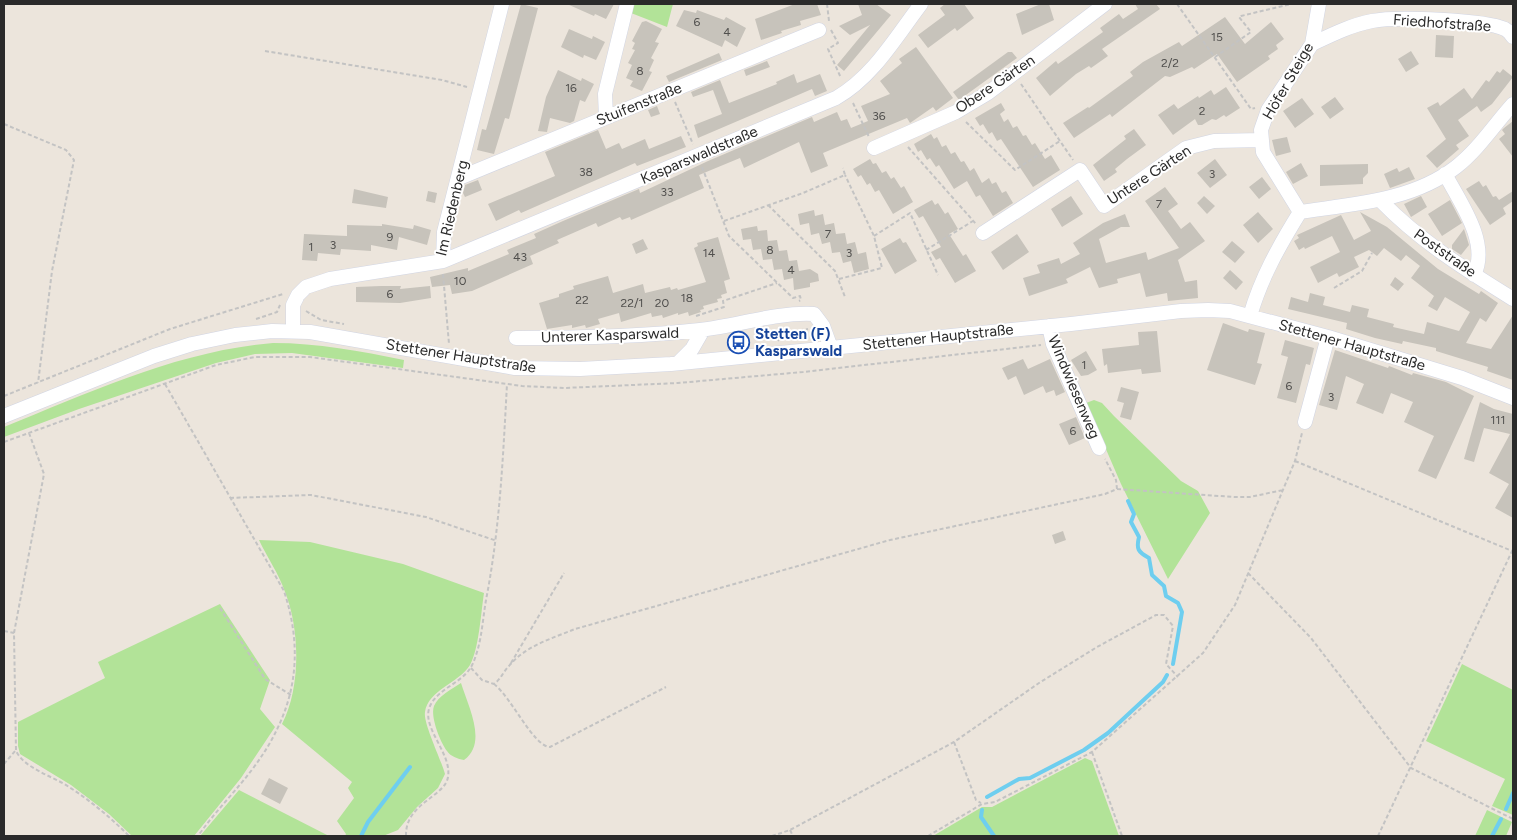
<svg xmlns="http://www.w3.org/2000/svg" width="1517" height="840" font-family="Figtree,sans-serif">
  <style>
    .green { fill: #b2e398 }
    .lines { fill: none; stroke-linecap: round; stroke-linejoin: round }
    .stream { stroke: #6eceef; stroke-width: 4 }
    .building { fill: #c7c3bb }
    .minor-casing { stroke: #d1d5e3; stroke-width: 15 }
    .path { stroke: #c3c3c3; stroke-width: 2; stroke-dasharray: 4 2.5; stroke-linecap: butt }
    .minor { stroke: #fff; stroke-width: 14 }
    .labels { text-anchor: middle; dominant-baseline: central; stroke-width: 4; stroke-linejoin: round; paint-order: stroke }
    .number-label { font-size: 12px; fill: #51504e }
    .street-label { font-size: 15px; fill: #2a2a2a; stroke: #fff }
    .transit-label { font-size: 15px; font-weight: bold; fill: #164399; stroke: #fff; text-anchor: start }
  </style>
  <rect width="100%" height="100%" fill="#ece5dc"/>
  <!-- green -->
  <path class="green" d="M633,4H673L667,27L631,13Z
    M273,343C318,343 360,351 404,360L403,368L292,353L255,354L216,363L79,409L4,437V427C91,392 178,351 273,343Z
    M1094,400L1102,403L1114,416L1181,481L1198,491L1210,513L1168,579L1121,484L1086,403Z
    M259,540L310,542L403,564L484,593C481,612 479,649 470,665C459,683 428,690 425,712C423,723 441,759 445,774L438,788L417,807L398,830L383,836H345L346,834L337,821L354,798L348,788L352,782L282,724C301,688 300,629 285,592C279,574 267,557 259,540Z
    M220,604L270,680L260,709L275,727L241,778L194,836H132L109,814L71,785L20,754L18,746V722L105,678L98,662Z
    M1462,664L1513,690V815L1492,806L1505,779L1426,741Z
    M461,683C468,706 488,743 464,760C458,759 450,756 447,751C440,742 430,716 434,706C438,696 452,689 461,683Z
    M1085,758L1092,761L1119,836H933L982,807H992Z
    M239,790L329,836H200Z
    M1487,810L1512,822L1506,836H1475Z"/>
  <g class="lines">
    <!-- stream -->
    <path class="stream" d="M1128,501L1134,514L1131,522L1139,537C1136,549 1138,552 1149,558L1152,575L1164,586L1166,596L1178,603L1182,612L1173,664
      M987,797L1019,779L1030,778L1084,750L1108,733L1163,682L1167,675
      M1506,809L1513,793
      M982,810L981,817L994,836
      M361,836L368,822L410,767
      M1492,836L1501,819"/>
  </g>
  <!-- building -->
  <path class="building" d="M521,4L538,8L509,119L505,118L494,154L477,150L482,129L486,130Z
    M567,4H614L606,19L595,14L594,16Z
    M795,4H817L821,15L800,21L801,25L781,31L782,33L761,40L755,19Z
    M858,4H876L891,15L844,71L837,65L870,25L850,35L839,26L862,15Z
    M945,4H964L974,18L957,31L955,28L928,48L918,35L945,15L940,8Z
    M1041,4H1049L1054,20L1022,35L1016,14Z
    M1135,4H1156L1160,9L1102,49L1108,56L1091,68L1089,66L1076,74L1050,96L1036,78L1056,61L1058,64L1103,32L1100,28L1119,14L1123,19L1138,9Z
    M684,10L696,13L697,10L724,20L726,17L746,28L737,47L725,40L722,47L676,26Z
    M1225,17L1245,44L1271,22L1284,39L1276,45L1278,49L1268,56L1270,59L1237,82L1217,54L1194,69L1192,67L1170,77L1165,76L1112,117L1110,114L1074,138L1063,123L1088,107L1089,108L1133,76L1130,72L1143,62L1179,42L1182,46Z
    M646,21L662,29L655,42L659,43L651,58L654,60L649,71L652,72L642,91L630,86L633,81L626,78L632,65L628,63L635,50L632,49L635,43L632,41L642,22Z
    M569,29L592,39L593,36L605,42L596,60L584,55L583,58L561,47Z
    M1436,35L1454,36L1453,58L1435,57Z
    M916,47L953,98L936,111L933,107L910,123L907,118L823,153L828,166L811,173L799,142L744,168L740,158L699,175L704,188L631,220L630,217L622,220L620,217L598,227L596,223L557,240L559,243L530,256L533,264L472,291L452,294L450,285L432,287L430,277L468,268V271L509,254L507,250L536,238L534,234L563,221L639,189L640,193L708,161L812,117L814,122L837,112L841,121L847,119L851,128L868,121L861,106L890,94L880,81L902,63L899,59Z
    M1411,51L1419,64L1406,72L1398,59Z
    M1008,52H1012L1017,58L959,100L953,92Z
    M719,53L722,60L669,82L666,76Z
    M767,61L770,67L746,76L744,70Z
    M1503,69L1513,77L1492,104L1481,112L1477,106L1458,120L1469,136L1456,145L1459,149L1437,168L1426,156L1446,139L1427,108L1438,102L1440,106L1464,88L1472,99L1486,80L1489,82L1497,71L1500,73Z
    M558,70L581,81L582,78L594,84L585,102L580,100L574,121L570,123L550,118L547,132L538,131L546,97Z
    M794,74L797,83L820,74L827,91L815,96L812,89L698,138L694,125L722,114L713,90L693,97L691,92L720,80L729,103L777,84L776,82Z
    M1226,87L1240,108L1226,117L1224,115L1216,120L1212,119L1202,125H1198L1195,119L1173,135L1158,115L1174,104L1178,109L1198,96L1199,98L1211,90L1214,95Z
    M1335,97L1344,109L1330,119L1321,107Z
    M1302,98L1314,114L1295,128L1283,111Z
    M1001,103L1005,110L1000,114L1004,122L1008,119L1013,128L1017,126L1023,136L1026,135L1032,145L1035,143L1045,159L1051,155L1060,170L1033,187L1001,139L997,141L992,132L989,134L983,124L980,126L975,118Z
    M657,106L660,114L651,117L648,110Z
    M1513,121V157L1499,139L1505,134L1502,130L1504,128Z
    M1134,129L1146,145L1127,159L1115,169L1117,172L1104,181L1093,165L1126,139L1124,136Z
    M598,130L606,149L619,143L622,149L645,139L649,149L681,136L686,147L637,166L635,163L521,213L519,210L496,221L488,204L555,176L545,152Z
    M931,134L934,139L937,137L942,147L946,145L951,154L955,152L961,162L964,161L970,171L974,168L982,183L989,178L992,184L996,182L1002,193L1006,191L1013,203L993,216L980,195L976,197L967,181L954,189L939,165L936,167L930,158L927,160L921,150L918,152L914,144Z
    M1287,137L1291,152L1276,156L1272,140Z
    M870,159L873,164L876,163L882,173L886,171L891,179L894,177L901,188L904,186L913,202L893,214L879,190L875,192L870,183L867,185L861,175L858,177L853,169Z
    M1215,159L1227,175L1210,188L1197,173Z
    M1301,163L1308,176L1293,184L1286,172Z
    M1368,164V173L1363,178V184L1320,186V165Z
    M1409,167L1415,179L1390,188L1384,174L1397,168L1399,172Z
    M1262,177L1271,189L1259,199L1249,187Z
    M478,180L482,190L465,197L463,193L465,185Z
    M1479,181L1483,187L1486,185L1493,197L1496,196L1499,200L1513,191V201L1503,208L1506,214L1490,225L1466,189Z
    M1165,187L1178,204L1168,211L1181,229L1190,222L1205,241L1178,260L1185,282L1197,280L1198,298L1168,301L1167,293L1146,297L1140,273L1117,279L1118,283L1099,288L1090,267L1066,279L1068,283L1029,296L1023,278L1040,273L1037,265L1059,258L1061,264L1080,254L1073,243L1103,223L1125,214L1130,227H1121L1099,239L1106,263L1146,252L1148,260L1179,248L1145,201Z
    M354,189L388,197L386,208L352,203Z
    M428,191L437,193L435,203L426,201Z
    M1071,196L1083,214L1062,227L1051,209Z
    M1204,196L1215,206L1207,214L1197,203Z
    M1421,196L1427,207L1411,217L1404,204Z
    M932,200L935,205L938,203L945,214L948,212L958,229L949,234L963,256L966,254L976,271L955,283L940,258L936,260L931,252L941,247L923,216L919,218L914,210Z
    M1450,200L1462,223L1442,236L1428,214Z
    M814,210L815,216L823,214L825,225L834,223L836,234L845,233L847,244L855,242L858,254L866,252L869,269L854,273L851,261L843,263L840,252L832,253L830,242L822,244L819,233L811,235L809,223L800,225L798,214Z
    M1258,212L1273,229L1258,243L1243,225Z
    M1360,212L1387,227L1438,269L1479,294L1481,291L1498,303L1486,322L1480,318L1466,343L1491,349L1513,315V380L1487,371L1488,367L1436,351V348L1403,341L1402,344L1375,338L1346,329L1347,323L1288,309L1291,297L1308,302L1310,293L1325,297L1323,305L1350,312L1352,305L1369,309L1367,317L1394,324L1393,327L1424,334L1427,322L1459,331L1470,312L1445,297L1437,311L1428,306L1434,296L1411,278L1420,266L1406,255L1401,261L1384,248L1377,256L1369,250L1354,257L1359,267L1339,277L1337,273L1318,283L1310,267L1340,252L1332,236L1305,249L1304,247L1299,250L1294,241L1299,238L1297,235L1341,215L1354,240L1371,231Z
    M382,224L413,229L414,225L431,230L427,245L399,237L397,250L371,245V251L341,249L340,255L318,253L317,261L302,260L304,234L347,236V225L382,226Z
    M757,226L758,231L767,230L768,241L777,240L779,251L787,250L789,261L797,260L799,271L810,269L818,274L819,281L810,283V287L794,290L793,278L784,280L782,269L774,270L772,259L763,260L761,249L753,250L751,239L743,240L741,229Z
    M1464,229L1469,245L1461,255L1452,249V245Z
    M1017,234L1029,252L1003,270L991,252Z
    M718,237L730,279L724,281L727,293L721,295L722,298L717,299L718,302L703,306L704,309L700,310L701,312L689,316L688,312L678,315V313L663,318L662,315L652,317L651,313L621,322L619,313L598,319L600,324L586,328L585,325L572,328V325L547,329L539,303L559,297V294L574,289L573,286L608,276L613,293L643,284L645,293L670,287L671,290L677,288L678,290L706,282L694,248L698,246L697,243Z
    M900,238L903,243L906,242L917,261L895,274L881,249Z
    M643,239L648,249L636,254L632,244Z
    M1232,241L1245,252L1235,263L1222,252Z
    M1230,270L1243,282L1236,290L1223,278Z
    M1395,277L1404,284L1398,291L1390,285Z
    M381,286H401L400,289L430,286L431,298L400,303L356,302V287Z
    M1223,323L1248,332L1249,329L1265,333L1257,363L1262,364L1255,385L1207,370Z
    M1157,331L1161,372L1142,374L1141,369L1108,373L1107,364L1104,366L1102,349L1139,345L1138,332Z
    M1285,340L1314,348L1310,365L1306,364L1296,403L1277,398L1288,357L1281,355Z
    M1335,350L1388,368L1389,366L1412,375L1413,373L1446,382L1474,396L1436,479L1418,471L1434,436L1404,422L1413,402L1391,393L1383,414L1356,403L1364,384L1346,376L1337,410L1319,405Z
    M1086,351L1097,370L1088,375L1081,376L1071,360Z
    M1023,359L1028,369L1050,359L1065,392L1056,396L1054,390L1046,393L1043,386L1024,395L1016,376L1008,380L1002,368Z
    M1121,387L1139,392L1131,420L1120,417L1124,403L1117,401Z
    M1480,402L1494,409L1513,414V518L1495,508L1509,484L1489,473L1510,434L1484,428L1474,462L1464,459Z
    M1076,417L1085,438L1069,445L1059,424Z
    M1063,531L1066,540L1055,544L1052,535Z
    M269,778L288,788L280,804L261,794Z"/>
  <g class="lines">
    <defs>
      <path id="minor" d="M1312,44C1331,35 1351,25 1372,21C1396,16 1485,20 1505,29C1509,31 1511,34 1513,37
        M606,117L605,94L627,4
        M874,148L956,112L988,93L1105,4
        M1445,174C1460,202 1490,243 1474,275
        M459,178L819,30
        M1381,201C1420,241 1466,270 1513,299
        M1300,212C1353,204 1412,201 1456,167C1478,150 1494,125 1513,104
        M983,233L1080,170L1104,206L1186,148L1214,141L1261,140
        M443,261L444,232L502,4
        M1250,316C1261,278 1279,246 1300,212L1263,152L1261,130L1268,110L1312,44L1319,4
        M1049,326L1053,344L1099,448
        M293,331V305L298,295L306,287L330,279L443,261L836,98C873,77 896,37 921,4
        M516,338C578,338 639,337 700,330C738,326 775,312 814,314L823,326L831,348
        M678,363L692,349L703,330
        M4,416L154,356L192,344L235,335L272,331L310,332L515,368L580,369L671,364L1071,324L1181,311L1208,310L1230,311L1328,337L1462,378L1513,398
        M1305,422L1328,337"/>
    </defs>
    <!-- minor casing -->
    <use href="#minor" class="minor-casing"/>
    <!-- path -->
    <path class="path" d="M827,4L829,21
      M1177,4L1251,109L1255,108
      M831,30L838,43L828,49L841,78
      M265,51L442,80L467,87
      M1215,57L1251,32L1239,17L1241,16L1291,4
      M1021,84L1073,160
      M675,102L693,144
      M853,103L869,137
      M966,122L1015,170L1060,141
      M4,124L66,150L74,160L52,271L38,383
      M908,147L976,224
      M702,167L729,236L793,298L800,296L801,300L799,301
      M768,205L835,271L845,297
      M724,221L803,193L845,175L843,168
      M874,236L910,213L938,275
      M926,250L973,221
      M443,274L449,344
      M839,279L882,268L874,236L845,175
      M1334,288L1362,271L1372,253
      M306,311L321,320L344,324
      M696,316L724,307L723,301L777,283
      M256,319L277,312L280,305
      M775,330L781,334L808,329
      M778,341L781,334
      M165,384L284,591C306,658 294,715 251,771C234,793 214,813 198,836
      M4,396L170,329L283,294
      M29,433L44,474L14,633L16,751C25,769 53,776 69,787C91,801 111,818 129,836
      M4,442L216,365L255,357H310L522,386L564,388L678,383L803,372L1041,345
      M1295,461L1512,551
      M1117,489L1234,497H1250L1283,490
      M230,498L311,495L426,517L497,541
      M1248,573L1311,638L1411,768L1513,819
      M220,608L265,679L291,695
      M4,631L14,633
      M511,663L564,573
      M471,668L482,680L494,684C501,679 503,672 509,666C525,646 553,638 575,629L890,540L1105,494L1117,489L1116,480L1105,459
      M494,684C512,698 533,746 550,747L666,687
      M954,742L976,800L981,803
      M1092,752L1122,836
      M4,764L15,751
      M790,830L793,836
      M406,836C405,803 445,797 448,777C452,754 423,729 429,709C434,691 459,684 469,670C473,665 475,658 477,652C482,636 483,617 486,600C500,528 503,457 507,384
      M772,836L790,830L954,742L1039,683L1097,647L1156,615H1164L1173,626L1166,664L1178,677
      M928,836L982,804L995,802L1092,752L1203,653L1235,605L1295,461L1302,433
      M1378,836L1513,549"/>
    <!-- minor -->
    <use href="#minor" class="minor"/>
  </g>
  <!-- icons -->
  <defs>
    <symbol id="bus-ring" viewBox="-11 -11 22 22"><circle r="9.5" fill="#fff" stroke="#1a4fb4" stroke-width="1.5"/><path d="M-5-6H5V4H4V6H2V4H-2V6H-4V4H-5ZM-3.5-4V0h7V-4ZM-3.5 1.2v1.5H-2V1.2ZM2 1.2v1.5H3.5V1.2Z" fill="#1a4fb4"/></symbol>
  </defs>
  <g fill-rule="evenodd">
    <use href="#bus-ring" x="726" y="330" width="25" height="25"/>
  </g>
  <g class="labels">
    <!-- number labels -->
    <g class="number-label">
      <text x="697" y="22">6</text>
      <text x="727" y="32">4</text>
      <text x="1217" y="37">15</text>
      <text x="1170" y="63">2/2</text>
      <text x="640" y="71">8</text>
      <text x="571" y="88">16</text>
      <text x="1202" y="111">2</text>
      <text x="879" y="116">36</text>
      <text x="586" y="172">38</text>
      <text x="1212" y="174">3</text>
      <text x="667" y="192">33</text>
      <text x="1159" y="204">7</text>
      <text x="828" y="234">7</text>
      <text x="390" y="237">9</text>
      <text x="333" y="245">3</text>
      <text x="311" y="247">1</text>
      <text x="770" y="250">8</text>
      <text x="709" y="253">14</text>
      <text x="849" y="253">3</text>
      <text x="520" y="257">43</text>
      <text x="791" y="270">4</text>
      <text x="460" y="281">10</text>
      <text x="390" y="294">6</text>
      <text x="687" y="298">18</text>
      <text x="582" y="300">22</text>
      <text x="632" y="303">22/1</text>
      <text x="662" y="303">20</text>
      <text x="1084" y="365">1</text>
      <text x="1289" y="386">6</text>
      <text x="1331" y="397">3</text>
      <text x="1498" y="420">111</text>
      <text x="1073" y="431">6</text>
    </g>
    <!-- street labels -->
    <g class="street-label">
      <text transform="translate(1442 23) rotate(4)">Friedhofstraße</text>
      <text transform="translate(1288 81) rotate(-60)">Höfer Steige</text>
      <text transform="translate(995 84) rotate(-34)">Obere Gärten</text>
      <text transform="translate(639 104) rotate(-22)">Stuifenstraße</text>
      <text transform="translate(699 155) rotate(-23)">Kasparswaldstraße</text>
      <text transform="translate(1149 175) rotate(-33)">Untere Gärten</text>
      <text transform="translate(452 208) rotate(-77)">Im Riedenberg</text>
      <text transform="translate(1445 253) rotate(35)">Poststraße</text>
      <text transform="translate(610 335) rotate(-2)">Unterer Kasparswald</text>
      <text transform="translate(938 337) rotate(-6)">Stettener Hauptstraße</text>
      <text transform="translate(1352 345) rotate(16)">Stettener Hauptstraße</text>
      <text transform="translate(461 356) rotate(9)">Stettener Hauptstraße</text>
      <text transform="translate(1074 387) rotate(67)">Windwiesenweg</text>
    </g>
    <!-- transit labels -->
    <g class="transit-label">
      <text x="755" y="334">Stetten (F)<tspan x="755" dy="17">Kasparswald</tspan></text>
    </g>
  </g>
  <!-- border -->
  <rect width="1517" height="840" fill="none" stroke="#2a2a2a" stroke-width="10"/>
</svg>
